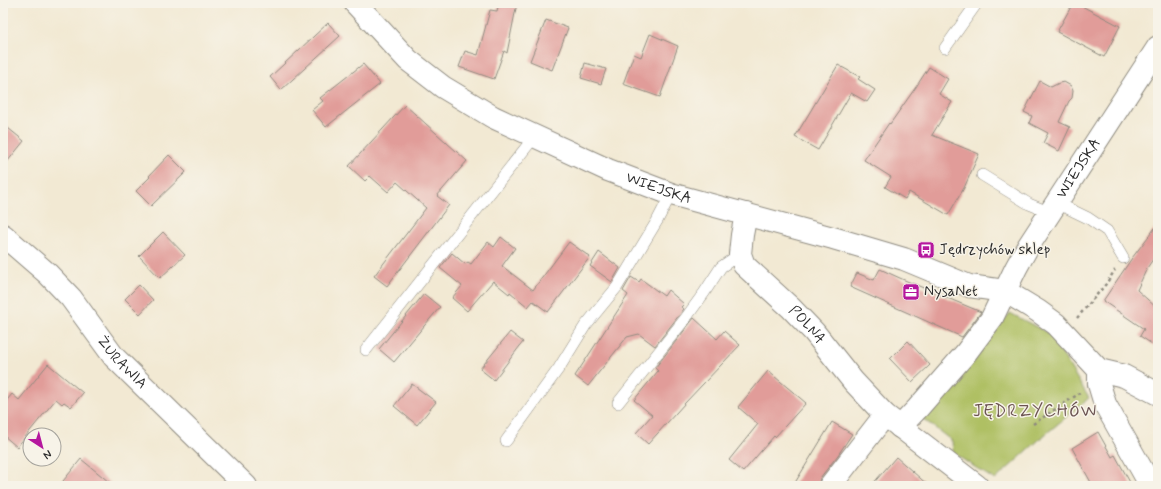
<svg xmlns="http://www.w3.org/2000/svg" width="1161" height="489" font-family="Mynerve,sans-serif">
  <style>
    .green { fill: #afc064; stroke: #6d7648 }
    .building { fill: #e19c99 }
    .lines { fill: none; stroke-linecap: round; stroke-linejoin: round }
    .lane-casing { stroke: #8e8a7f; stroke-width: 12 }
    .street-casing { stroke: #8e8a7f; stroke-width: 24 }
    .path { stroke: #8e8a7f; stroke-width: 2.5; stroke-dasharray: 3 3; stroke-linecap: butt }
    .lane { stroke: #fff; stroke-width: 11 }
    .street { stroke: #fff; stroke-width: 22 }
    .labels { text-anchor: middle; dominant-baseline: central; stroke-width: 3; stroke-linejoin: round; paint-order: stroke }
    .street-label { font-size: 15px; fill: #2b2b2b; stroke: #f7f3e8 }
    .poi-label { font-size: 15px; fill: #2b2b2b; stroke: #f7f3e8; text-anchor: start }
    .quarter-label { font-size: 17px; letter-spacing: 1px; fill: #6b5352; stroke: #f7f3e8 }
  </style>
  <rect width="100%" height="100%" fill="#f7f3e8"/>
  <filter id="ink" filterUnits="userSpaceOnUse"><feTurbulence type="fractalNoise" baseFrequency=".025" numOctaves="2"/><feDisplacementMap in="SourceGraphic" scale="8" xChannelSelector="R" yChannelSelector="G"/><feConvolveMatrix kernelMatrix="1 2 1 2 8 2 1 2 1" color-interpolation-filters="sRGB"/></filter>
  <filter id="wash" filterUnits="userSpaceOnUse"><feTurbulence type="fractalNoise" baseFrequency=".012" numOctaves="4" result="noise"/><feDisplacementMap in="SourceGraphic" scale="16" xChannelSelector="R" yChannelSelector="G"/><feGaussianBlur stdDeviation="0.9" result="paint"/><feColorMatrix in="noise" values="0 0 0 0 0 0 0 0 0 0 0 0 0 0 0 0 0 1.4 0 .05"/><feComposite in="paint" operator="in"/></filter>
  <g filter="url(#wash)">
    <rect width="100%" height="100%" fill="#f2e9d3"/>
    <!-- green -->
    <path class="green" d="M1010,313L1050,334L1089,398L1041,438L995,480L953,453L952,441L922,418Z"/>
    <g id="blocks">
      <!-- building -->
      <path class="building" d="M499,3H517L507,53L504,51L494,79L459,67L465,51L478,55L490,10L497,11Z
        M1073,3H1076L1120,26L1104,57L1057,32Z
        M546,20L568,28L552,70L530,61Z
        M328,23L340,36L281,90L270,77Z
        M650,34L678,46L660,97L623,84L634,54L641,57Z
        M585,63L606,69L601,84L581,78Z
        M363,64L380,84L326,127L312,110L323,101L320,98Z
        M838,65L860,77L858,79L875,90L867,102L851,93L818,150L795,137Z
        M929,67L948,79L939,94L952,102L932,135L979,154L964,188L948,215L909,192L905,199L885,187L891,177L864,160L889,123L890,124L916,87Z
        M1040,81L1051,87L1059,83L1064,82L1071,86L1073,91L1072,98L1069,101L1059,122L1070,127L1059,151L1043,143L1048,133L1029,123L1032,116L1024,112Z
        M405,105L467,161L437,196L449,205L387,286L374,276L426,208L397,182L388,192L370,176L365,181L349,166Z
        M3,124L24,141L3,167Z
        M169,155L186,172L151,206L136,191L150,177L149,176Z
        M1158,224V252L1147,268L1137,290L1158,309V348L1140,336L1144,329L1103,301L1132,258Z
        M163,232L185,255L160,278L139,256Z
        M501,237L515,248L502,266L533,290L569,242L590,257L548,312L533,301L528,307L510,292L509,294L493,281L467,311L452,298L462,286L440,268L452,253L465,264L468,262L471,264L488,242L494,247Z
        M599,252L620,268L612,282L590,266Z
        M880,269L902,279L981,312L962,337L850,287L857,273L874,280Z
        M631,277L639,282L641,279L664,296L668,290L684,304L681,307L684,309L655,346L639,334L627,337L588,386L575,376L628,295L623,291Z
        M139,285L153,300L140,314L125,299Z
        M424,294L440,307L394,362L379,349Z
        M694,318L717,339L724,331L740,345L685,403L648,444L636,433L652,415L634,400L658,371L655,368Z
        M510,332L523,342L494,380L480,369Z
        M908,341L930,365L912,382L890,359Z
        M48,364L83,393L71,407L64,402L62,404L56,399L17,447L3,435V405L12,394L19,400Z
        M768,371L806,403L775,437L774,436L743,472L729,460L758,424L738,407Z
        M412,384L436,402L417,425L394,406Z
        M832,422L852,434L838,455L820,478L818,486H793Z
        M1098,432L1112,457L1115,455L1132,486H1093L1072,448Z
        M896,457L929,486H871Z
        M81,459L114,486H59Z"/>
    </g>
  </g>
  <g filter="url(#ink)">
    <use href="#blocks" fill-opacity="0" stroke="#8e8a7f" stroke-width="1"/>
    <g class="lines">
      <defs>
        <path id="lane" d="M945,48L977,3
          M982,175L1029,204L1051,213
          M1057,203L1088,218L1107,231L1123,258
          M366,350L535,136
          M618,403L685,319L704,293L721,267L740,254
          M506,441L559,368L585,326L617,287L657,221L671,194"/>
        <g id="street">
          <path id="s1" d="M355,3L408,60L443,87L493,117L608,170L671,194L833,238L904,259L969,286L1005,291L1038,311L1056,324L1099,370L1124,376L1158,394"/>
          <path id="s2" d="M746,214L742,235L740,254L744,265L791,308L814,332L853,381L885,415L977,486"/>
          <path id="s3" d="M3,235L48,274L71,298L114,357L246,486"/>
          <path d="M1099,370V384L1105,404L1151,486"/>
          <path id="s4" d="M900,427L918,408L965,354L992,318L1016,268L1027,248L1158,47"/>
          <path d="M830,486L885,415"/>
        </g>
      </defs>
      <!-- lane casing -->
      <use href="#lane" class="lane-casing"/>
      <!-- street casing -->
      <use href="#street" class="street-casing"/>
      <!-- path -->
      <path class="path" d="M1077,318L1106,284L1115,270
        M1033,424L1080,393"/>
      <!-- lane -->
      <use href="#lane" class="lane"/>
      <!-- street -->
      <use href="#street" class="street"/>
    </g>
  </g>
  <!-- icons -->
  <defs>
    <symbol id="bus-square" viewBox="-11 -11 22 22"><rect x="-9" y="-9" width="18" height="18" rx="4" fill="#b5179e" stroke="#f7f3e8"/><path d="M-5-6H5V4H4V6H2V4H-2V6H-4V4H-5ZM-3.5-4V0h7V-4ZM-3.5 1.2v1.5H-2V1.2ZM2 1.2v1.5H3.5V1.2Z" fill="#fff"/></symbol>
    <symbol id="office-square" viewBox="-11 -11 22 22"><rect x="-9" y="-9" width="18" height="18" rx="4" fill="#b5179e" stroke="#f7f3e8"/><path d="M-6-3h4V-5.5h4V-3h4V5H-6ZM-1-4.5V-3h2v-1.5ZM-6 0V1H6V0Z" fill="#fff"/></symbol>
  </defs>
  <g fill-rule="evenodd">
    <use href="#bus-square" x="916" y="240" width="20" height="20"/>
    <use href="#office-square" x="901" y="282" width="20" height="20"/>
  </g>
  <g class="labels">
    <!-- street labels -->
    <g class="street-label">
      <text stroke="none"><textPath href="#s4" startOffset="316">WIEJSKA</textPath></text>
      <text stroke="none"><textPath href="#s1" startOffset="361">WIEJSKA</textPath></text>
      <text stroke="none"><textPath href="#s2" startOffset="139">POLNA</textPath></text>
      <text stroke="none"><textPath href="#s3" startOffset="175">ŻURAWIA</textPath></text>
    </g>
    <!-- poi labels -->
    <g class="poi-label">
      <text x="939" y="250">Jędrzychów sklep</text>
      <text x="924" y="292">NysaNet</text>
    </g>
    <!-- quarter labels -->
    <g class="quarter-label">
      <text x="1035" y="411">JĘDRZYCHÓW</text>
    </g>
  </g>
  <!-- margin -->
  <rect width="1161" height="489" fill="none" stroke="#f7f3e8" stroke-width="16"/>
  <!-- north arrow -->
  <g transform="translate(42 447) rotate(144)"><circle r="19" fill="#f7f3e8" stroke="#a5a39c"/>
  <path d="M0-3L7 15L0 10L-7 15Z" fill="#b5179e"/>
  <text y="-6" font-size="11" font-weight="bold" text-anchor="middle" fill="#2b2b2b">N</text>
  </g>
</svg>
